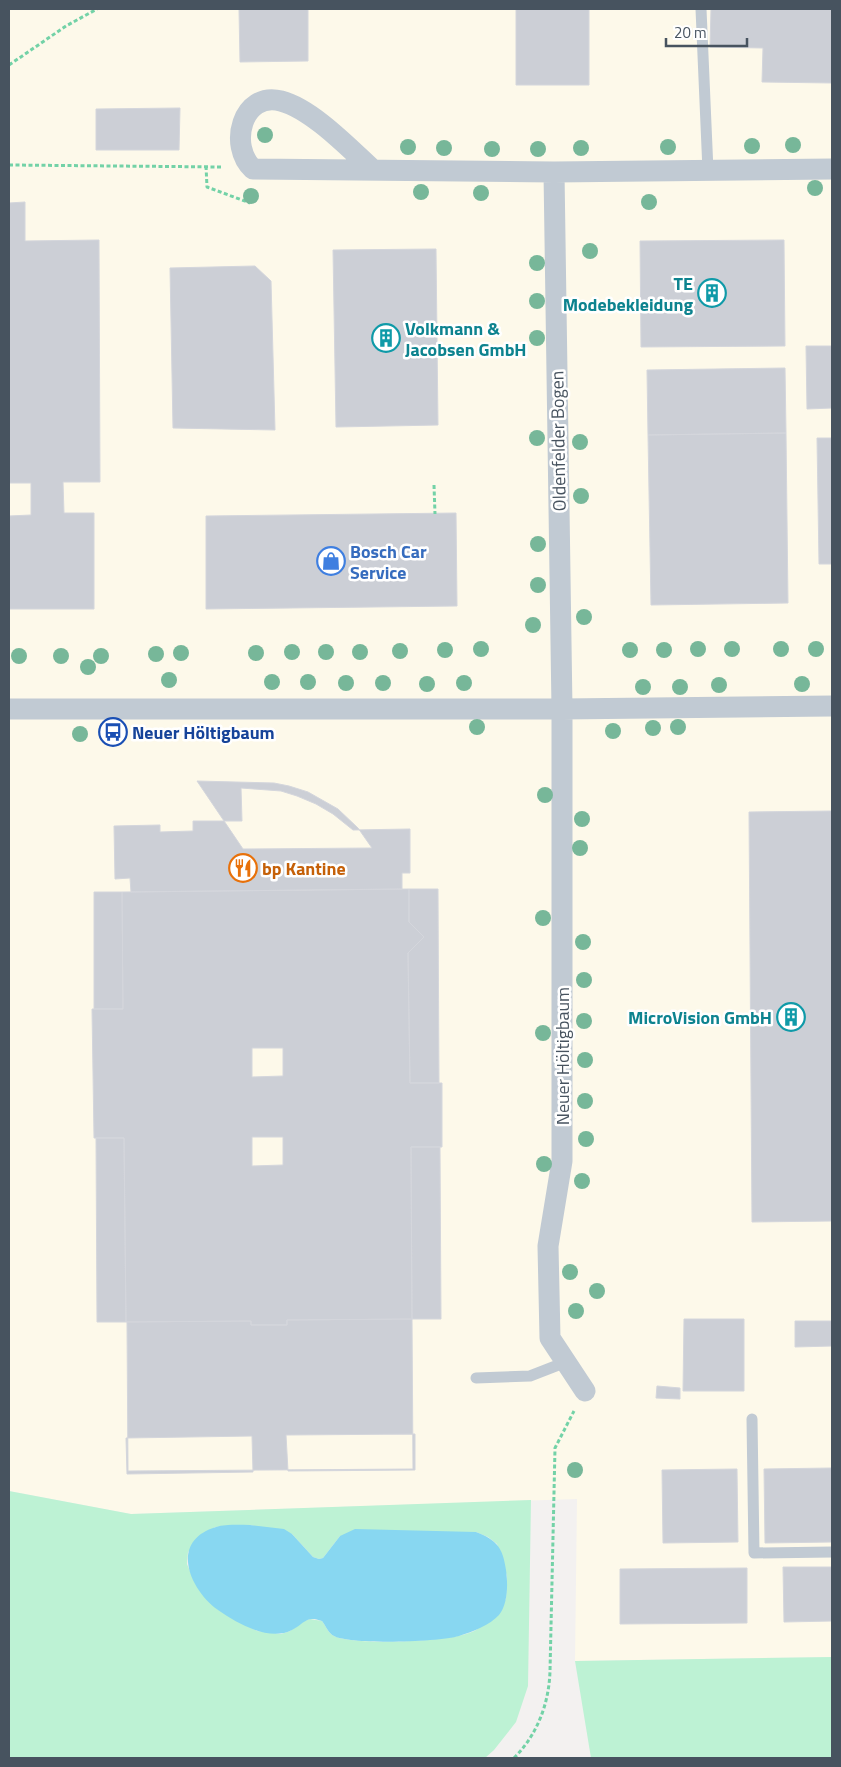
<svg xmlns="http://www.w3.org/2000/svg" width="841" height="1767" font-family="'Titillium Web',sans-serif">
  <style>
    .commercial { fill: #fdf9ea }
    .green { fill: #bdf2d4; fill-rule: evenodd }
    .water { fill: #88d7f1 }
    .building { fill: #cccfd6; stroke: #d4d6dc; fill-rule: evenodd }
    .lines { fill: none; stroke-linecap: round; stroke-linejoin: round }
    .path { stroke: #73d2a7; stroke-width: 3; stroke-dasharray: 4 2.5; stroke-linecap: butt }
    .service { stroke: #c1cad3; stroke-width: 11 }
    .minor { stroke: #c1cad3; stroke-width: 21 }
    .tree { fill: #77b799 }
    .labels { text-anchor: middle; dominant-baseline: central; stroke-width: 5; stroke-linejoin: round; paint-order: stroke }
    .culture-label { font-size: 18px; font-weight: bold; fill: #0d838f; stroke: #fff; text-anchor: end }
    .street-label { font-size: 18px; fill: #47535f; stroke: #fff }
    .shop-label { font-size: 18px; font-weight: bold; fill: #366cbe; stroke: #fff; text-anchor: start }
    .transit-label { font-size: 18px; font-weight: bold; fill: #164399; stroke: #fff; text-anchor: start }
    .food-label { font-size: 18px; font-weight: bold; fill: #c56008; stroke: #fff; text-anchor: start }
  </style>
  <rect width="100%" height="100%" fill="#f3f1f0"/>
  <!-- commercial -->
  <path class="commercial" d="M9,9H832V1657L575,1661L577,1499L131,1514L9,1491Z"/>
  <!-- green -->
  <path class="green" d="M9,1491L131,1514L531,1500L528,1686L516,1722L494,1750L485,1758H9ZM250,1525L292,1534L313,1557L319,1559L323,1558L340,1536L476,1532L488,1537L497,1544L507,1576L506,1599C497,1608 486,1623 476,1630C458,1642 354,1646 334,1636C328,1633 326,1626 322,1621L310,1619L304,1621L290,1631L281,1634L257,1631L217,1609L192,1576L187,1564L188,1552L215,1527Z
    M832,1657V1758H591L575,1661Z"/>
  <!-- water -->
  <path class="water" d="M250,1525L284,1529L292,1534L313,1557L319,1559L323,1558L340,1536L355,1529L476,1532C497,1540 503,1548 506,1570C508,1584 508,1604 499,1615C490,1625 472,1632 459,1636C440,1642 350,1645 334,1636C328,1633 326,1626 322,1621C306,1615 305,1623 292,1630C281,1636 266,1634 255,1630C242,1625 229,1618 218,1610C189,1589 169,1541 216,1527C226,1524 239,1525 250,1525Z"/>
  <!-- building -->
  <path class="building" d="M239,9H308V61L240,62Z
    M516,9H589V85H516Z
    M711,9H832V83L762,82L763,48L710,47Z
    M180,108L179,150H96V109Z
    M25,202V241L99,240L100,482H63L64,513H94V609H9V516L31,515V483H9V203Z
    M784,240L785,346L641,347L640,241Z
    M436,249L438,425L336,427L333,250Z
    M255,266L271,281L275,430L173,428L170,268Z
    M806,346H832V408L807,409Z
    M785,368L786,433L648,435L647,370Z
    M786,433L788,603L651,605L648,435Z
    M817,438H832V564H819Z
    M456,513L457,606L206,609V516Z
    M197,781L274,783L289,786L308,792L338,809L358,828L372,848L243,849Z
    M241,788L281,791L297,796L316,804L333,814L353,830L410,829V873H402V889L131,892L130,878L115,879L114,826L160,825V832L193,831V821H242Z
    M832,811V1221L752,1222L749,812Z
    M409,889V922L424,937L408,953L410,1083H442V1147H411L412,1319L287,1320V1325H251V1321L126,1322L124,1138H94L92,1009H123L122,892ZM252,1048H283V1076L252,1077ZM252,1137H283V1165L252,1166Z
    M409,889H438L439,1083H410L408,953L424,937L409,922Z
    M94,892H122L123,1009H94Z
    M96,1138H124L126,1322H97Z
    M411,1147H440L441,1319H412Z
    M412,1319L413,1469L128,1471L127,1322L251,1321V1325H287V1320Z
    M684,1319H744V1391H683Z
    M795,1321H832V1346L795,1347Z
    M657,1386L680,1388V1399L656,1398Z
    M415,1434V1470L288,1471L286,1435Z
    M252,1436L253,1472L127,1474L126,1438Z
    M832,1468V1542L765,1543L764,1469Z
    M737,1469L738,1542L663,1543L662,1470Z
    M783,1567H832V1621L784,1622Z
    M747,1568V1623L620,1624V1569Z"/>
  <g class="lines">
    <!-- path -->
    <path class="path" d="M9,65L66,26L97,9
      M9,165L223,167
      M206,166L207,187L250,203
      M434,485L435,514
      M514,1758C537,1735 549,1704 550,1671L555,1448L574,1411"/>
    <!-- service -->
    <path class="service" d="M701,9L708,171
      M476,1378L530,1376L566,1362
      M752,1419L754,1553L832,1552"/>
    <!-- minor -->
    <path class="minor" d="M373,170C350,149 312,109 281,101C242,91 228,146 253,169L554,172
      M9,709H562L832,706
      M585,1391L550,1338L548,1246L562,1161V709L554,172L832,169"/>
  </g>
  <!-- trees -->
  <g class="tree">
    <circle cx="265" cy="135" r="8"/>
    <circle cx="793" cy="145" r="8"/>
    <circle cx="752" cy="146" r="8"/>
    <circle cx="408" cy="147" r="8"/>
    <circle cx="668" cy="147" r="8"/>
    <circle cx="444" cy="148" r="8"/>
    <circle cx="581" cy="148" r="8"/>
    <circle cx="492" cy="149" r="8"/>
    <circle cx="538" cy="149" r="8"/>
    <circle cx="815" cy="188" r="8"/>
    <circle cx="421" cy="192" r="8"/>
    <circle cx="481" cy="193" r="8"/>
    <circle cx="251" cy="196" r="8"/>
    <circle cx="649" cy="202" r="8"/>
    <circle cx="590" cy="251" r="8"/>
    <circle cx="537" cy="263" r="8"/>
    <circle cx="537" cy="301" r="8"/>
    <circle cx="537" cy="338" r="8"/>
    <circle cx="537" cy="438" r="8"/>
    <circle cx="580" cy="442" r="8"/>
    <circle cx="581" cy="496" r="8"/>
    <circle cx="538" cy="544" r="8"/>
    <circle cx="538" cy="585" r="8"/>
    <circle cx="584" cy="617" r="8"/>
    <circle cx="533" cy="625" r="8"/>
    <circle cx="481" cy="649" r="8"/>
    <circle cx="698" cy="649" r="8"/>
    <circle cx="732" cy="649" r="8"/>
    <circle cx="781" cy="649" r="8"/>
    <circle cx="816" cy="649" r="8"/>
    <circle cx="445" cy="650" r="8"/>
    <circle cx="630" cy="650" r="8"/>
    <circle cx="664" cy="650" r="8"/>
    <circle cx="400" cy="651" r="8"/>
    <circle cx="292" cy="652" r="8"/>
    <circle cx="326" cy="652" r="8"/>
    <circle cx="360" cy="652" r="8"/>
    <circle cx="181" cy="653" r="8"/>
    <circle cx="256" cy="653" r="8"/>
    <circle cx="156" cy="654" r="8"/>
    <circle cx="19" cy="656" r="8"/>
    <circle cx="61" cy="656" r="8"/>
    <circle cx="101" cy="656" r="8"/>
    <circle cx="88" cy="667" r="8"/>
    <circle cx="169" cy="680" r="8"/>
    <circle cx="272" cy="682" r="8"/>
    <circle cx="308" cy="682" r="8"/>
    <circle cx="346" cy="683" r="8"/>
    <circle cx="383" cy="683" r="8"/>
    <circle cx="464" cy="683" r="8"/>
    <circle cx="427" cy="684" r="8"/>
    <circle cx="802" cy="684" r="8"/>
    <circle cx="719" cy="685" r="8"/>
    <circle cx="643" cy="687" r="8"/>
    <circle cx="680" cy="687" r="8"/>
    <circle cx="477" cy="727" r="8"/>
    <circle cx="678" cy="727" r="8"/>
    <circle cx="653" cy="728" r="8"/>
    <circle cx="613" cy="731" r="8"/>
    <circle cx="80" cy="734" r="8"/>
    <circle cx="545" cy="795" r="8"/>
    <circle cx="582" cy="819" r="8"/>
    <circle cx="580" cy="848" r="8"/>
    <circle cx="543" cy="918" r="8"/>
    <circle cx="583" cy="942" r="8"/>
    <circle cx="584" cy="980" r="8"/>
    <circle cx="584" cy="1021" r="8"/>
    <circle cx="543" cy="1033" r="8"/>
    <circle cx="585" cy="1060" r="8"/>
    <circle cx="585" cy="1101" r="8"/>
    <circle cx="586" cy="1139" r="8"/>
    <circle cx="544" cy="1164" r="8"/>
    <circle cx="582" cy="1181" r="8"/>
    <circle cx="570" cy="1272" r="8"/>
    <circle cx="597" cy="1291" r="8"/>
    <circle cx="576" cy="1311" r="8"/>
    <circle cx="575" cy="1470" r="8"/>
  </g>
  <!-- icons -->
  <defs>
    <symbol id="building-ring" viewBox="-11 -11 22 22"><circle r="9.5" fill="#fff" stroke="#0f9aa8" stroke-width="1.5"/><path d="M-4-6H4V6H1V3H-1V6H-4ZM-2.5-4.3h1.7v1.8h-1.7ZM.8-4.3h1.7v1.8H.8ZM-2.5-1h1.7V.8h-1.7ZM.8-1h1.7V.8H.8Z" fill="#0f9aa8"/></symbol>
    <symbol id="shop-ring" viewBox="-11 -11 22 22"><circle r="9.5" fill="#fff" stroke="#3f7fe0" stroke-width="1.5"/><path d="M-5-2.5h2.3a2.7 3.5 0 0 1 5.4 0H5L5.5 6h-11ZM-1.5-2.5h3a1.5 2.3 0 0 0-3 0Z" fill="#3f7fe0"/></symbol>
    <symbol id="bus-ring" viewBox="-11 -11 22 22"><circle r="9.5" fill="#fff" stroke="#1a4fb4" stroke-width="1.5"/><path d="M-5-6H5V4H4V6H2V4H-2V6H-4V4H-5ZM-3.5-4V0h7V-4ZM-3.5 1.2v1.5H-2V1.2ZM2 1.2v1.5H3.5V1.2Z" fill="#1a4fb4"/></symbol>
    <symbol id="restaurant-ring" viewBox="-11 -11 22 22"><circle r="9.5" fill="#fff" stroke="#e8710a" stroke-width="1.5"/><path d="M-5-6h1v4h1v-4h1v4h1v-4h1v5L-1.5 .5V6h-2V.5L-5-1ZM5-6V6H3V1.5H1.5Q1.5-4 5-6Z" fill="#e8710a"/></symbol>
  </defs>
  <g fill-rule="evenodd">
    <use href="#building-ring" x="696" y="277" width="32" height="32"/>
    <use href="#building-ring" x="370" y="322" width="32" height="32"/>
    <use href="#shop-ring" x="315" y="545" width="32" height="32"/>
    <use href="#bus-ring" x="97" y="716" width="32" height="32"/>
    <use href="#restaurant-ring" x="227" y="852" width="32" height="32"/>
    <use href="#building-ring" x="775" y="1001" width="32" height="32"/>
  </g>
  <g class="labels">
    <!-- culture labels -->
    <g class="culture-label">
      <text x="693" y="283">TE<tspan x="693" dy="21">Modebekleidung</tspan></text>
      <text x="405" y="328" text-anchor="start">Volkmann &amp;<tspan x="405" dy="21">Jacobsen GmbH</tspan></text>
      <text x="772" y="1017">MicroVision GmbH</text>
    </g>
    <!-- street labels -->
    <g class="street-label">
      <text transform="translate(558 441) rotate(-91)">Oldenfelder Bogen</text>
      <text transform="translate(562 1056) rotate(-90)">Neuer Höltigbaum</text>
    </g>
    <!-- shop labels -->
    <g class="shop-label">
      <text x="350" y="551">Bosch Car<tspan x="350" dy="21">Service</tspan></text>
    </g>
    <!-- transit labels -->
    <g class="transit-label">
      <text x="132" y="732">Neuer Höltigbaum</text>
    </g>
    <!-- food labels -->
    <g class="food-label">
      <text x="262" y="868">bp Kantine</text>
    </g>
  </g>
  <!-- border -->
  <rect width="841" height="1767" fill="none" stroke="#47535f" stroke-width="20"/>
  <!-- scale -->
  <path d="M666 38v8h81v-8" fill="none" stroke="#47535f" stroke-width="2.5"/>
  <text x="674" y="38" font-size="15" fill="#47535f" stroke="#ffffff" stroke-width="4" paint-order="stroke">20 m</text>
</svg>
